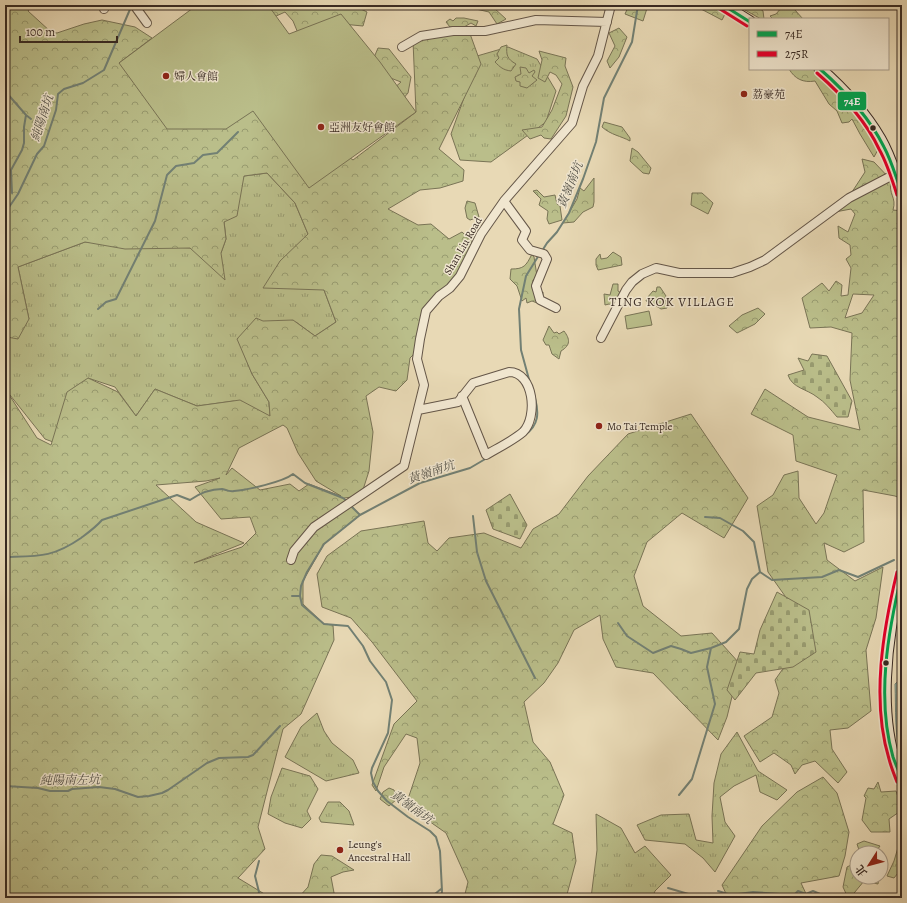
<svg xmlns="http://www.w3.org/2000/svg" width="907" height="903" font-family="Alegreya,'Noto Serif TC',serif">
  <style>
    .grass { fill: url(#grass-tufts); stroke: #797456 }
    .forest { fill: url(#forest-crowns); stroke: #797456; fill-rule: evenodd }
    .cemetery { fill: url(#cemetery-stones); stroke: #797456 }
    .green { fill: #babe8a; stroke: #797456 }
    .water { fill: #98baaa; stroke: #728074 }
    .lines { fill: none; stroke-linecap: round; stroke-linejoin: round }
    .shore { stroke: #687266; stroke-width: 1 }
    .stream { stroke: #728074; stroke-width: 2 }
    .minor-casing { stroke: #645648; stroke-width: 10 }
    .secondary-casing { stroke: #382a23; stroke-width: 13 }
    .minor { stroke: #f0e6cf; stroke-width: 8 }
    .secondary { stroke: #f0e6cf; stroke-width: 11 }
    .bus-1-casing { stroke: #f0e6cf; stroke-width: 6 }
    .bus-2-casing { stroke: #f0e6cf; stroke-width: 6 }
    .bus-1 { stroke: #00a651; stroke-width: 3 }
    .bus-2 { stroke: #e4002b; stroke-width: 3 }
    .poi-dot { fill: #8f2418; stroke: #f0e6cf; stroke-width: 1.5 }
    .bus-dot { fill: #382a23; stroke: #f0e6cf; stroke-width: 1.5 }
    .labels { text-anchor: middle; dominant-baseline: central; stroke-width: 3; stroke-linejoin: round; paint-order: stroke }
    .poi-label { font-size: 11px; fill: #382a23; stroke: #f0e6cf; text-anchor: start }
    .street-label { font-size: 11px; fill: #382a23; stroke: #f0e6cf }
    .water-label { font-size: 12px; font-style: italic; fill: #504e45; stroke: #f0e6cf }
    .quarter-label { font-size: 13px; letter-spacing: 1px; fill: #382a23; stroke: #f0e6cf }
    .line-badge { stroke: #f0e6cf; stroke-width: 1.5 }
    .badge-label { font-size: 11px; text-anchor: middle; font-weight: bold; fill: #fff }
  </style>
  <defs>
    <pattern id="grass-tufts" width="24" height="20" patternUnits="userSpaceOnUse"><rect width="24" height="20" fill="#babe8a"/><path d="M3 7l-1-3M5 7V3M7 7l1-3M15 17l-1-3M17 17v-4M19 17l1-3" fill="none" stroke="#989b70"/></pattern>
    <pattern id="forest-crowns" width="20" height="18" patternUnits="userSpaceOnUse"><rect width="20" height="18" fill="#babe8a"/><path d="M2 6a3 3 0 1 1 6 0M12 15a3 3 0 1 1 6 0" fill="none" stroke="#989b70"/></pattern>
    <pattern id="cemetery-stones" width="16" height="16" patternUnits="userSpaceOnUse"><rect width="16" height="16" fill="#babe8a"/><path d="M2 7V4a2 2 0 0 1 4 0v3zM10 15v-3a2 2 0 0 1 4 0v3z" fill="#989b70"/></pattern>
  </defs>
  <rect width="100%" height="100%" fill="#e8d9b5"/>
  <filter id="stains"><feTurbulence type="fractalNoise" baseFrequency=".005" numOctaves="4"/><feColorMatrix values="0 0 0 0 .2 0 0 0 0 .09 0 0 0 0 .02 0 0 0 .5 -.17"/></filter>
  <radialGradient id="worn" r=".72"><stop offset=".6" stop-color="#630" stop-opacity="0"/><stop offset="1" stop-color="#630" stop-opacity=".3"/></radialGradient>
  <!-- grass -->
  <path class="grass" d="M508,47L537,59L556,91L546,122L491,162L460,160L451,134L465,95L477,56Z
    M267,173L295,203L308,234L324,290L336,322L315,336L296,322L238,339L252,374L269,402L270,417L234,401L197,406L155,389L136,416L115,387L88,378L53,442L45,439L6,390L7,337L29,319L18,267L85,242L190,248L221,253L226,239L224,221L244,176Z
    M317,713L324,731L332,743L353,760L359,773L326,781L285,757L301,727Z
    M737,732L758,771L787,790L777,800L760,792L756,775L734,786L720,797L725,822L735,836L715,872L703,858L685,844L645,840L637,825L661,815L689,814L696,840L713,843L712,816L714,783L721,754Z
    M282,768L310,776L318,789L307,811L311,819L302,828L285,823L268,814L271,797Z
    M328,802H340L349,811L354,825L321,822L319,818Z
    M596,814L621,828L635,853L645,846L671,875L655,891L652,898H591L597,850Z
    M902,834V868L894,878L887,876L894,861Z"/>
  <!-- forest -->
  <path class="forest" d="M5,5H32L28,11L51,32L57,33L84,24L102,20L135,27L152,38L119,63L250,106L345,154L353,160L416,112L413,41L469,31L481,64L439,149L464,170L463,181L440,188L420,190L388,209L418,225L431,224L449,239L462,232L476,245L458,279L433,302L418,350L410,358L407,380L396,391L379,387L366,396L373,432L369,471L361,496L344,498L360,515L324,544L303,581V604L324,624L333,625L334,640L301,714L283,729L258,827L265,849L238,878L271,898H5ZM267,173L295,203L308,234L280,261L263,288L324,290L336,322L315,336L293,320L263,321L256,318L237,339L252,374L269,402L270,416L240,400L197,406L155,389L136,416L118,392L88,378L67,392L51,445L37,438L6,390L7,337L18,339L29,319L18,267L85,242L125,249L190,248L225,280L221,253L226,239L224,222L237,216L244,176ZM283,425L287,428L298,453L316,481L341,496L309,484L299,491L290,484L260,490L232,468L226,475L239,448ZM220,478L195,487L221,519L250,517L256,533L242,547L194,563L244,543L196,522L156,485L206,481Z
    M264,5H353L367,12L363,26L342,24L300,38L293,21L285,12L274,17Z
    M465,5H495L494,8L506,19L497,24L489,12L467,7Z
    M629,5H648L643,21L625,14Z
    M702,5C713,5 719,3 725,14L722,20L701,9Z
    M743,5H755L763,11L764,19H761L745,10Z
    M782,5H794L795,10L803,19H773L770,16L776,14L782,7Z
    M456,18H464L478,21L476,26L471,23L464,27H450L446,22L450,19L453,21Z
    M619,28L627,37L619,57L610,68L607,61L615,46L609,33Z
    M507,45C506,55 507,59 516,64L511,71C503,70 500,67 495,62L499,58L497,54L501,47Z
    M378,48L389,49L411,77L408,93L391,113L377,103L401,82L380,74L370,67Z
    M539,51L566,58L565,66L573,87L566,116L551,139L544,138L541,135L530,139L522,130L542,127L552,110L562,84L556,75L550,72L545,82L538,78L542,60Z
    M520,67L526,68L529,73L534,70L535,72L532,76L537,80L527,88L520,86V82L516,81L515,77L521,74Z
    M789,69H821L847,99L880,146L874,157L860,134L852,119L849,122L842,123L837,111L829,104L815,81C803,83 795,79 789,69Z
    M604,122L622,127L630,138V141C621,136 611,135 602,127Z
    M632,148L638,152L651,168L649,174L643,173L630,161Z
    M862,159L874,162L891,180C888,195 897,197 893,210L902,211V215L897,224L902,229V499L895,496L863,490L864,542L844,552L824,543L827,560L855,581L883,567L876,618L866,650L871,711L848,728L830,730L832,749L847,772L838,783L815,761L802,765L795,774L791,765L774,753L760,762L744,736L772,717L779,693L775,680L794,653L802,620L768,572L757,506L773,495L784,475L798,471L799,498L816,524L824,513L837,475L796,461L793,435L751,414L765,389L808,417L860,430L850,380L852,333L831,327L810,328L802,298L822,283L829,291L836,281L842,285L841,296L848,295L851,268L846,259L851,255L850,245L839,238L838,226L848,232L855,214L851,209L835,212L852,192L865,172ZM853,294L874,295L862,313L845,318Z
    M594,178V202L593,207L583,212L574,222L563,223L577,199L580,188L584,191Z
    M537,190L544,197L555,195L557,204L560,206L562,220L549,224L547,219L548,211L539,205L541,199L533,191Z
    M692,193H702L713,203L708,214L691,205Z
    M467,201L475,203L479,217L470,220L467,218L465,208Z
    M613,252L621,257L622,265L598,270L596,265V259L600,254L601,259L607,258Z
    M532,254L534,257L537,276L533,280L532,288L536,293L543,292V297L537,303L532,301L527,303L526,298L522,301L517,286L510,279L511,269C524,269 526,266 532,254Z
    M613,284H618V291L621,293L615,307L609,304L605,305L604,294L610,295Z
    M657,287H660L666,296L664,300L666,301L667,308L661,309L650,302L646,301L647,298L653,291L656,292Z
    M758,308L765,314L755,324L737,333L729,326L742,315Z
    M549,326L554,333L557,332L559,334L564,331C570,339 571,345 561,351L559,359L552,354L549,345H546L543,340Z
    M691,414L748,498L724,538L682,513L647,542L634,576L643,606L681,636L712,633L740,664L727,717L718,740L653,673L616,667L603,639L600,615L574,630L558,663L544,683L524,702L533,742L550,762L564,795L553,824L572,833L576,861L566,898H464L468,882L446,833L406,805L420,763L417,738L406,734L384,767L376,791L372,785L394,724L417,701L372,642L351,618L322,607L317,574L327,556L361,531L424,521L428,543L437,551L449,538L484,533L521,548L533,529L559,514L588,476L628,434Z
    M823,777L837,793L849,832L845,856L839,876L801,883L808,898H728L722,885L762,826L797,792Z
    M878,782L881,792L896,791L902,809V810L889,819L890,832H871L862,820L866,798L864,796L868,788L874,789Z
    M389,788L394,790L397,799L389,806L380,799L383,792Z
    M864,841L880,846L875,853H860L857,844Z
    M321,855L332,856L354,870L343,872L331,877L335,898H298L308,887L314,864Z
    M855,863H857V877H879L878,884L864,881L850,898H848L843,887L847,867Z"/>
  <!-- cemetery -->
  <path class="cemetery" d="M812,354L827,356L852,401L848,417H837C831,410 825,402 817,397C807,389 792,388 788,375L804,370L798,358L808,361Z
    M510,494L527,525L520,539L493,529L486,510Z
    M777,592L809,610L816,652L793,667L756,673L735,700L727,690L740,652L754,654L760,630Z"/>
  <!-- green -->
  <path class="green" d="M197,5H268L289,34L341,14L380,62L416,112L309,188L253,111L226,129H167L119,63Z
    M649,311L652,325L627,329L625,316Z"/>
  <!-- water -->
  <path class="water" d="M902,678V761C894,738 896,708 895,684Z"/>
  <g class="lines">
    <!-- shore -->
    <path class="shore" d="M902,683L899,687L902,738"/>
    <!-- stream -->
    <path class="stream" d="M5,91L26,115L31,119
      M12,193L11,170L22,150L24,143V127L26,115
      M5,213L18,194L37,154L44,146L56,110L58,94L64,89L83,83L104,70L131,7L132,5
      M542,251L547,243L557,232L569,213L583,179L596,142L604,98L632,42L638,5
      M98,309L106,302L116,299L155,221L167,175L176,166L194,163L203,155L217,153L238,132
      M530,383L521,350L519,309L526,276L539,255
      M525,435C539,425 539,413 535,398
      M351,506L360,515
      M473,516L477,552L486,581L535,678
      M705,517L720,518L743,531L754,542L760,572
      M5,557C38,556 52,558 81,538C89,532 96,527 102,520L177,495L190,500C200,493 209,489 222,489C226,490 230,492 234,491C247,490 283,482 293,474L305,483L343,498L348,502
      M292,596H300
      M618,623L627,636L653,653L671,646L681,649L691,653L711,648L726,642L739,629L747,589L752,579L760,572L772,580L822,577L839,570L858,577L894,560
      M5,786L38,788L50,791H68L72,789L99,787L115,789L138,797L149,796L162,793L168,790L207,763L219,758L248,757L253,755L280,726
      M679,795L692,779L715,704L707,667L711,648
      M668,888L702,898L714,895H731L753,892L794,895L798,891L806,894L813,891L820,894L822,898
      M718,891L728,894
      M257,898L259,892L255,876L259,861
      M430,898L441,889
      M441,898L442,891L440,851L436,837L430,831L408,817L387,801L378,791L373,782L371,773L372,768L388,733L392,700L386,682L370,661L363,646L348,626L324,624L302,605L300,596L301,586L307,572L324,544L360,515L420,483L470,468L487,458"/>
    <defs>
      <path id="minor" d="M103,5L104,9
        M134,5L147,23
        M402,47L421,36L453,31H485L536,20L607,22
        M504,201L526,231L522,240L530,250L544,254L547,259L536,286L540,300L556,308
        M601,338L626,290L632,282L642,274L656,268L679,273H732L750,267L765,260L849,198L895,174
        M418,410L458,402L473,383L509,372C534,372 538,417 523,432C514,440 496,449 486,455L462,396
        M291,560L294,551L314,527L404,466L424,385L417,359L420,339L426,311L439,296L450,288L460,276L481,234L504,201L572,123L583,86L598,56L611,5"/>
      <path id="secondary" d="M723,5L750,22
        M820,69C843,89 864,112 880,139C890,156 895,175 902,193
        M902,573C886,633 874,722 902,780"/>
    </defs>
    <!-- minor casing -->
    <use href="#minor" class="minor-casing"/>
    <!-- secondary casing -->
    <use href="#secondary" class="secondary-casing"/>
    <!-- minor -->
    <use href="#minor" class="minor"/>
    <!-- secondary -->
    <use href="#secondary" class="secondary"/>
    <defs>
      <path id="bus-1" d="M723,5L750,22
        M820,69C845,91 869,117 884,147C892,162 896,178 902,193
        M902,573C888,631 876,698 893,757C896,765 899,772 902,780"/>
      <path id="bus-2" d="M720,9L747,26
        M817,73C841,94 865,119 879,149C887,163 892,179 897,195
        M897,572C883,630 871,700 889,759C891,767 894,774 897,782"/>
    </defs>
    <!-- bus-1 casing -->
    <use href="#bus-1" class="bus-1-casing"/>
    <!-- bus-2 casing -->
    <use href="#bus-2" class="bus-2-casing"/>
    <!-- bus-1 -->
    <use href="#bus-1" class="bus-1"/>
    <!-- bus-2 -->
    <use href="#bus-2" class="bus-2"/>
  </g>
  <!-- markers -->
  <g class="poi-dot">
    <circle cx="166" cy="76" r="4"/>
    <circle cx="744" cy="94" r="4"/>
    <circle cx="321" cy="127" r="4"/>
    <circle cx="599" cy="426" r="4"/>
    <circle cx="340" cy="850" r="4"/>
  </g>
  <g class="bus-dot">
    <circle cx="873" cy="128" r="3.5"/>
    <circle cx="886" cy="663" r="3.5"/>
  </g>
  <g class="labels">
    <!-- poi labels -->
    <g class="poi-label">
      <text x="174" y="76">婦人會館</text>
      <text x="752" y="94">荔豪苑</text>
      <text x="329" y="127">亞洲友好會館</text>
      <text x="607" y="426">Mo Tai Temple</text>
      <text x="348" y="844">Leung's<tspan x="348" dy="13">Ancestral Hall</tspan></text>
    </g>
    <!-- street labels -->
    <g class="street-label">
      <text transform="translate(463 246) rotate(-60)">Shan Liu Road</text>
    </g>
    <!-- water labels -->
    <g class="water-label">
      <text transform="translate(42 118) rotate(-72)">純陽南坑</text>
      <text transform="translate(570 185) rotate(-68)">黃嶺南坑</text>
      <text transform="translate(431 472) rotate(-19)">黃嶺南坑</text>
      <text transform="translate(70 780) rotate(-1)">純陽南左坑</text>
      <text transform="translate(412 807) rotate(36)">黃嶺南坑</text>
    </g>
    <!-- quarter labels -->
    <g class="quarter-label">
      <text x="672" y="301">TING KOK VILLAGE</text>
    </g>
  </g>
  <rect class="line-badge" x="837" y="91" width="30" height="20" rx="4" fill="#00a651"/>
  <g class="badge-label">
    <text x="852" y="105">74E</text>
  </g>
  <!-- margin -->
  <rect width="907" height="903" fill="none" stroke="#e8d9b5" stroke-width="20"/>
  <rect x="6" y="6" width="895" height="891" fill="none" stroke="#382a23" stroke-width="2"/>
  <rect x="10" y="10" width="887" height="883" fill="none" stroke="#382a23"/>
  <!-- legend -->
  <rect x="749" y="18" width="140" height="52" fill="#f0e6cf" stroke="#a69b8a"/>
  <rect x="757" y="31" width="20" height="6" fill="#00a651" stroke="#a69b8a"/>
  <text x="785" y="38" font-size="12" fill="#382a23">74E</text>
  <rect x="757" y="51" width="20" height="6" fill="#e4002b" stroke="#a69b8a"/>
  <text x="785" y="58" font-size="12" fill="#382a23">275R</text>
  <!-- north arrow -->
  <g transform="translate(869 865) rotate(234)"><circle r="19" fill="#f0e6cf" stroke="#a69b8a"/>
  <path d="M0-3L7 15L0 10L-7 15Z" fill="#8f2418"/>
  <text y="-6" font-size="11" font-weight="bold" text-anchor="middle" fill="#382a23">北</text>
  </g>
  <!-- scale -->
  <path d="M20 36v6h97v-6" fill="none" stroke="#382a23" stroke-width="2"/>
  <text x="26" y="36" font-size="12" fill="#382a23" stroke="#f0e6cf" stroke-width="3" paint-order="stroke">100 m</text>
  <rect width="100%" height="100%" filter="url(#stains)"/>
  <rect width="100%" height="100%" fill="url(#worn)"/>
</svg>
